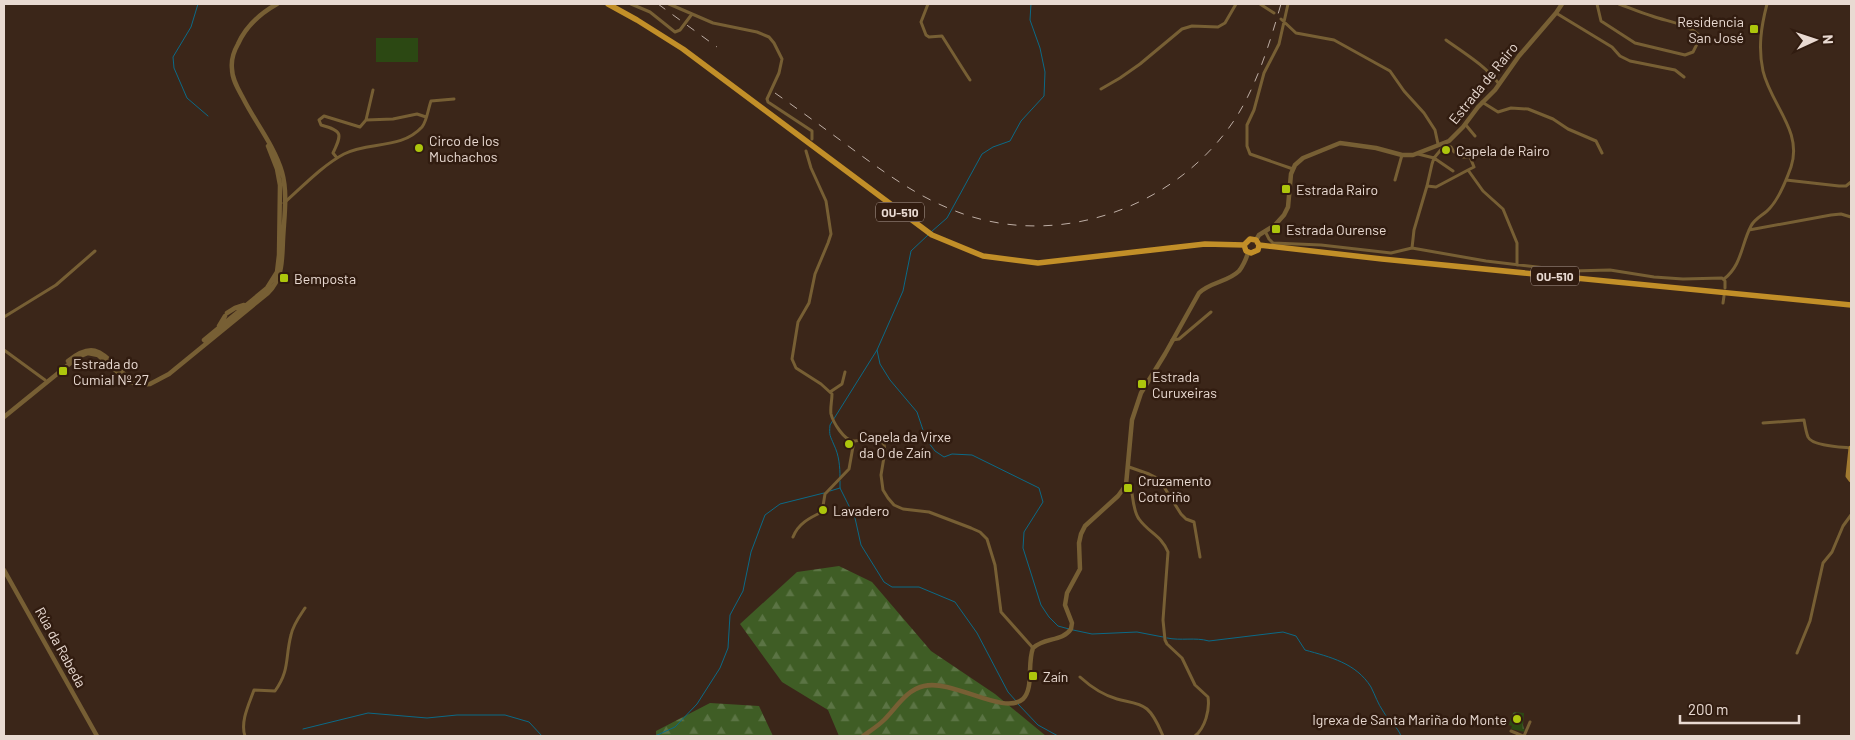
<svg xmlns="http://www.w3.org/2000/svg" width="1855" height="740" font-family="Barlow,sans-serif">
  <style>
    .forest { fill: url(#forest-firs) }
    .cemetery { fill: url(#cemetery-stones) }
    .park { fill: #2c4813 }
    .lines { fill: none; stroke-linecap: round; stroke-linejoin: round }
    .stream { stroke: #0b6a87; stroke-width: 1 }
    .minor { stroke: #775f34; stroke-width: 3 }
    .tertiary { stroke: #775f34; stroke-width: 4.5 }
    .secondary { stroke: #a17a30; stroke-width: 5 }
    .primary { stroke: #c28f28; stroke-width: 5.5 }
    .rail { stroke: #beaea5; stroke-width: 1; stroke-dasharray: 9 9; stroke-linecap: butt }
    .poi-dot { fill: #adc60c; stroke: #311c10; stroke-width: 2 }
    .labels { text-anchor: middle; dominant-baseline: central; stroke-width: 5; stroke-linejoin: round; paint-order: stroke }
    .shield { fill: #311c10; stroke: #b2a198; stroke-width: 1 }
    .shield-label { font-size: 12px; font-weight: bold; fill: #e9dad2 }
    .poi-label { font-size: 14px; fill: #e9dad2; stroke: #311c10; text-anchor: start }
    .street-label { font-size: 14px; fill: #e9dad2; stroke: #311c10 }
  </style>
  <defs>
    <pattern id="forest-firs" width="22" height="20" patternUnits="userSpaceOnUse" patternTransform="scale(1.25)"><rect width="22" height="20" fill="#3f5d25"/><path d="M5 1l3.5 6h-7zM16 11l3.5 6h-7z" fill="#5b7444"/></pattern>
    <pattern id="cemetery-stones" width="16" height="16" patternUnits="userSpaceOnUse" patternTransform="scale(1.25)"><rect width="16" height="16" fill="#2c4813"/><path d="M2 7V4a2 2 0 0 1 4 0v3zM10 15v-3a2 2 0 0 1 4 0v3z" fill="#4b6234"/></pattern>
  </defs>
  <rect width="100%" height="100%" fill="#3b2619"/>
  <!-- forest -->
  <path class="forest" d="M839,566L872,582L931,651L995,694L1046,736H839L828,710L782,682L740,624L797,572Z
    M710,703L759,706L773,736H656V731Z"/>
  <!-- cemetery -->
  <path class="cemetery" d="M1514,712L1524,713L1523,725L1525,732L1511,729L1512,726L1509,725L1511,717Z"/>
  <!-- park -->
  <path class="park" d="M376,38H418V62H376Z"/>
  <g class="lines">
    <!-- stream -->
    <path class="stream" d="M198,4L191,27L173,57L174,68L187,98L208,116
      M931,232L947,218L982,154L993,147L1010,141L1021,121L1044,96L1045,72L1040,48L1030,20L1031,4
      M928,235L911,251L903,291L877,350L880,364L890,380L917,412L926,439L935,451L944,457L952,454L972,455L1039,488L1043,502L1024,532L1023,548L1041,605L1049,617L1058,626L1069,629
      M840,477C840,467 839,455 834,445C830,435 829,436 830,425L877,350
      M840,481V488L855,518L861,545L884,582L892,587H919L955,602L977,633L1008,692L1016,701
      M830,491L840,488
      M1073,630L1092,634L1137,632L1163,637
      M1167,638C1181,641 1195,637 1209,641L1283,632L1296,636L1305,650C1330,657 1356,663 1371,687C1375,695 1378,704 1383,711C1388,720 1398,727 1401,736
      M1018,704L1038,725L1058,736
      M303,729L368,713L427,718L457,715H505L529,722L542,736
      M655,736L675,727L697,704L720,668L728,648L730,615L743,591L751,552L765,515L780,504L824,493"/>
    <!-- minor -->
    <path class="minor" d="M631,4L650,12L675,32L680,30L692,14
      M669,4L713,23L757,32L769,37L774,43L782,59L779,73L767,99L768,102L812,131V139
      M928,4L921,22L926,35L929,37L942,36C951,50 960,65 970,80
      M1260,4L1274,13
      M1288,4L1279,44L1264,73L1254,110L1247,125V146L1250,154L1293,169
      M1597,4L1601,21L1635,43L1685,55L1693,52L1698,42L1699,35C1685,23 1669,22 1652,16C1641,13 1630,8 1619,4
      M1556,13L1612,47L1620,56L1630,61L1675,70L1684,77
      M1281,19L1296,33L1334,40L1390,71L1404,91L1424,113L1435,130L1438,144
      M1446,40C1464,53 1486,66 1499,84
      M1101,89L1120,78L1140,64L1182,29L1192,26L1218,27L1225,23L1236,4
      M1482,102L1498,112L1511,108L1528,109L1553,119L1568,129L1596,141L1602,153
      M366,120L393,119L417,114L426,117
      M1465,124L1475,136
      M1444,146L1451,147L1454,152L1459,151L1463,157H1470L1474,167L1468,170L1483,191L1503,209L1517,243V265
      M806,151L811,168L826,201L831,234L828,243L815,274L809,303L798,322L792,359L796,368L821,384L832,394C832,401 830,408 831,414C833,422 844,441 854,441C867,441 870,434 884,444L885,451L881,475L883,490L888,498L894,505L903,509L929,512L971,528L980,532L987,539L995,565L1001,612L1033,648
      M1418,154L1434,158L1453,171
      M337,158L333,153C342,134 343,131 321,125L319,120L324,116L360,127L366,120L373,90
      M1395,180L1402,155
      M1786,180L1839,186H1846L1851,182
      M1427,186L1436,187L1468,170
      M284,203C302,187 323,165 344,154C368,141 401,150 422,127C427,121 428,109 431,101L454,99
      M1749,230L1831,215L1841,214L1851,217
      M1265,231L1269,239L1273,243L1321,245L1391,253L1412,248L1486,261L1572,271L1610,270L1654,277L1683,279L1722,278L1725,281V288
      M1412,248L1414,230L1427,186L1432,164L1434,158L1444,146
      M1724,279C1742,265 1741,245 1751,226C1755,218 1764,215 1770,208C1780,197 1786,181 1791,167C1803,131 1771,105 1763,71C1758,48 1761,27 1767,4
      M1723,303L1724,296
      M4,317L56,285L95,251
      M1172,340L1179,339L1211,312
      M4,350L45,380
      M830,392L842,384L845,372
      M1763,423L1804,420C1805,426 1806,432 1808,437C1812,446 1841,447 1851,448
      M1129,467L1149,474L1159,479L1181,514L1186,519L1194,522L1200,557
      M1126,485L1131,487C1133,497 1133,511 1139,519C1149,533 1161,535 1168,552L1163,620L1165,640L1167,644L1182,658L1195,685L1208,697C1210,710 1205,728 1195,736
      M793,537C798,524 809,518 822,512L825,494L849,469L854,441
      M1797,653L1810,621L1823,563L1832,552L1843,526L1851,515
      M1080,677C1091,687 1103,695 1117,699C1127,702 1139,702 1147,709C1155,716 1159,727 1163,736
      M1511,731L1523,736
      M245,736C240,722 249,704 254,690L275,691C290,670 285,658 291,635C293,625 299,617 305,608
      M1524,736L1530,722"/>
    <!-- tertiary -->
    <path class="tertiary" d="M1256,240L1259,235L1275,225L1284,215L1288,207L1291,174L1295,165L1303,158L1340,143L1376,148L1402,155H1413L1449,141L1463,127L1478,107L1495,90L1519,56L1556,13L1562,4
      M227,313L235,308L244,305
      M219,326L225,316
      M204,340L267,288L277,272L279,255L280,185L277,169L268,146
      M68,361C99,336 105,360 129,378
      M4,417L78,357L88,353L98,355L128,381L138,385L150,384L169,374L268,293C283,278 282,260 283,240C284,218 288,193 282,172C274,145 255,122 243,98C238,89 232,79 232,69C231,61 234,51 238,44C246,26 261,13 277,4
      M4,570L97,736
      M863,736C870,731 878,726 884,720C897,707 906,690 924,686C953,679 1004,716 1023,699C1034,688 1027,664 1033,648C1044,637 1062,642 1071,629L1072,623L1065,605L1067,593L1080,569L1079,543L1081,534L1085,526L1118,496L1126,485L1132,420L1141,393L1165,354L1199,293C1210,282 1228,282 1239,271C1243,266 1246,259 1248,253"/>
    <!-- secondary -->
    <path class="secondary" d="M1851,448L1848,476L1851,480"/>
    <!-- primary -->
    <path class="primary" d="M608,4L637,20L683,49L932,235L983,256L1038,263L1205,244L1244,245L1250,239L1256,240L1259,245
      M1244,245L1246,251L1251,253L1258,250L1259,245
      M1259,245L1382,259L1851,305"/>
    <!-- rail -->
    <path class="rail" d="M658,4L717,47
      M775,93C802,112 828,131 855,151C884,172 914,194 948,208C1051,253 1177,210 1237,116C1258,82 1270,42 1281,4"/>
  </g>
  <!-- markers -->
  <g class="poi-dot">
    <rect x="1749" y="24" width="10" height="10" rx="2.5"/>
    <circle cx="419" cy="148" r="5"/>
    <circle cx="1446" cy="150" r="5"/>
    <rect x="1281" y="184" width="10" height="10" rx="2.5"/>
    <rect x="1271" y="224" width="10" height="10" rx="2.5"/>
    <rect x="279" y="273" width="10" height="10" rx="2.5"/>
    <rect x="58" y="366" width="10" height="10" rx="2.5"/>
    <rect x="1137" y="379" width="10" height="10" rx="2.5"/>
    <circle cx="849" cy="444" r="5"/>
    <rect x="1123" y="483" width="10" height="10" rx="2.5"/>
    <circle cx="823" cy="510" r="5"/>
    <rect x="1028" y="671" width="10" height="10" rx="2.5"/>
    <circle cx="1517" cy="719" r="5"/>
  </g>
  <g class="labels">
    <!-- shield labels -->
    <g class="shield">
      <rect x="876" y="202.5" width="48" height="19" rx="4"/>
      <rect x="1531" y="266.5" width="48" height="19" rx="4"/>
    </g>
    <g class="shield-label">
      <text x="900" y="212">OU-510</text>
      <text x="1555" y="276">OU-510</text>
    </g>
    <!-- poi labels -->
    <g class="poi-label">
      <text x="1744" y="21" text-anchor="end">Residencia<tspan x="1744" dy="16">San José</tspan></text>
      <text x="429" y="140">Circo de los<tspan x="429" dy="16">Muchachos</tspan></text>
      <text x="1456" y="150">Capela de Rairo</text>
      <text x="1296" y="189">Estrada Rairo</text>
      <text x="1286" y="229">Estrada Ourense</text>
      <text x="294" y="278">Bemposta</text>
      <text x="73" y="363">Estrada do<tspan x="73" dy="16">Cumial Nº 27</tspan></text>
      <text x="1152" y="376">Estrada<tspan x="1152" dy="16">Curuxeiras</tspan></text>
      <text x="859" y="436">Capela da Virxe<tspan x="859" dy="16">da O de Zaín</tspan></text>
      <text x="1138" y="480">Cruzamento<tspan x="1138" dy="16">Cotoriño</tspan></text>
      <text x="833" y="510">Lavadero</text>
      <text x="1043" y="676">Zaín</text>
      <text x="1507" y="719" text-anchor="end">Igrexa de Santa Mariña do Monte</text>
    </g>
    <!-- street labels -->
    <g class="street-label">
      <text transform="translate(1483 83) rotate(-51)">Estrada de Rairo</text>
      <text transform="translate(61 647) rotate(61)">Rúa da Rabeda</text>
    </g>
  </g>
  <!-- border -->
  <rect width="1855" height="740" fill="none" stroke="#e9dad2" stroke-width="10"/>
  <!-- north arrow -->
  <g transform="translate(1815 40) rotate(87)" stroke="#311c10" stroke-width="4" paint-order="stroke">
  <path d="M0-4L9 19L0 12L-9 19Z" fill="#e9dad2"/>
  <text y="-8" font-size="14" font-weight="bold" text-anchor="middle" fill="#e9dad2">N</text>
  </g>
  <!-- scale -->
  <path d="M1680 715v8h119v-8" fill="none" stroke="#e9dad2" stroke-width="2.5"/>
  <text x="1688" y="715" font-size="15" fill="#e9dad2" stroke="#311c10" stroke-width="4" paint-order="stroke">200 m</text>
</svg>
